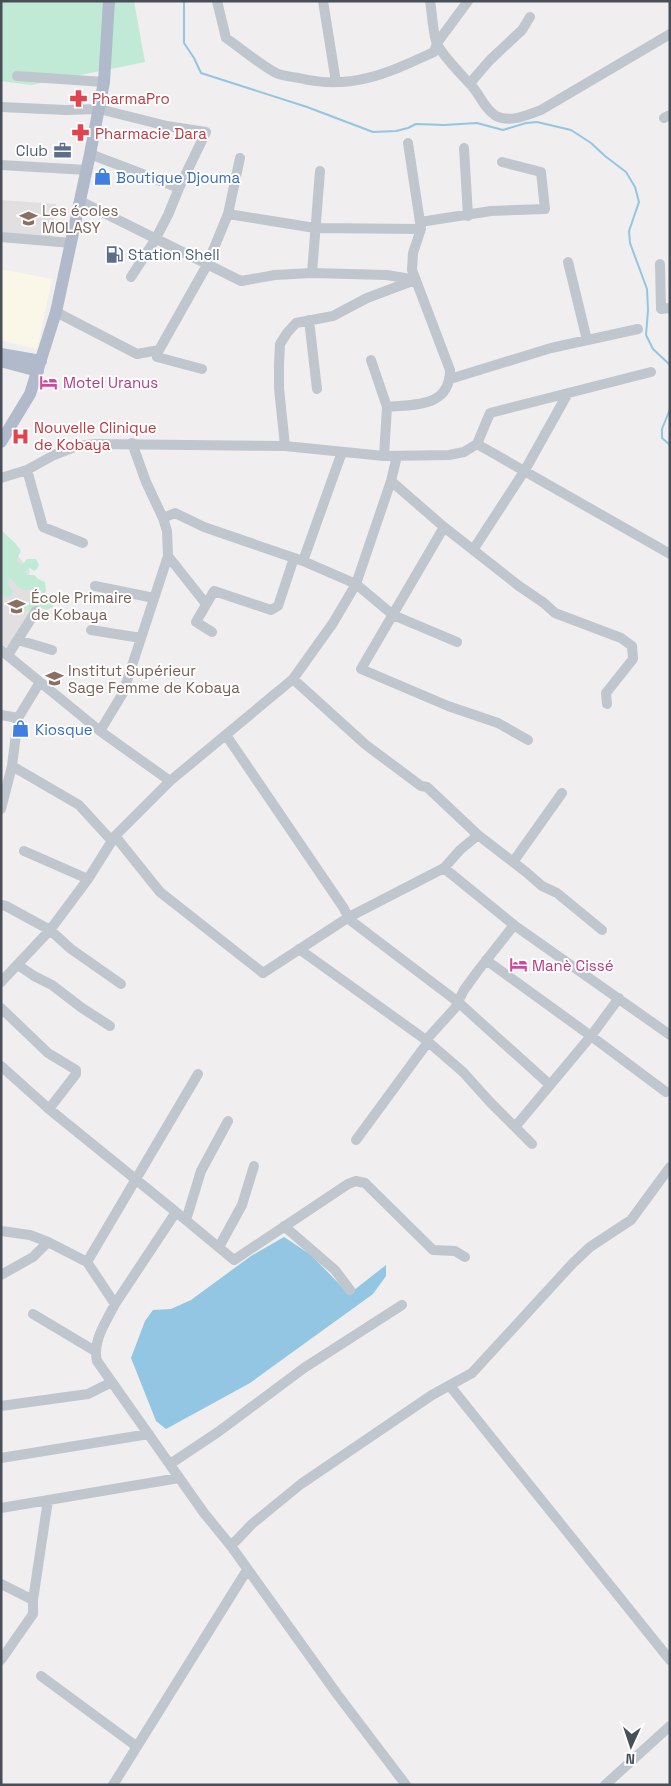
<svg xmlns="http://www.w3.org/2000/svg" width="671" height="1786" font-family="'Space Grotesk',sans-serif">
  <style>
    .commercial { fill: #faf7e8 }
    .education { fill: #e1dfdf }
    .green { fill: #c0ead6 }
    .water { fill: #92c6e2 }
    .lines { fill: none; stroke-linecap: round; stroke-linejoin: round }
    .stream { stroke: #92c6e2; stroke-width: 2 }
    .minor { stroke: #c0c6ce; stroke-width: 10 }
    .major { stroke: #b0baca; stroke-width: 12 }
    .labels { text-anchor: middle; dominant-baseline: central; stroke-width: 4; stroke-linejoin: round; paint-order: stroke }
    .health-label { font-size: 15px; fill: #be3a42; stroke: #fff; text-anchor: start }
    .service-label { font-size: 15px; fill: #4e5e75; stroke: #fff; text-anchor: end }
    .shop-label { font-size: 15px; fill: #366cbe; stroke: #fff; text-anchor: start }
    .education-label { font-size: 15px; fill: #785e54; stroke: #fff; text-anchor: start }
    .hotel-label { font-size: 15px; fill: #b23c85; stroke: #fff; text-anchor: start }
  </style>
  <rect width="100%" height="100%" fill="#f0eeee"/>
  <!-- commercial -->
  <path class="commercial" d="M1,269L52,279L37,349L1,340Z"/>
  <!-- education -->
  <path class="education" d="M1,200L56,204L52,237L1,233Z
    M1,547L17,555L30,571L28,578L45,585L22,627L7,647L1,644Z"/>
  <!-- green -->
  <path class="green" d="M1,1H134L145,62L31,85L1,81Z
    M1,530L15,543L21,551L16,561L22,565L27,559H36L39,565L37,569L34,571L30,568L25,571L26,575H34L38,579L45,582L46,591L42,598H46L52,602L53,607L46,610L41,608L32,613L24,608V604L30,602L36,592V589C23,591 18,590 11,578L8,579V585L13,591L11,597L1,596Z"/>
  <!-- water -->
  <path class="water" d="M284,1237L311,1255L349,1294L386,1265V1276L373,1294L250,1383L166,1429L156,1421L131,1358L145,1321L153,1310L171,1309L191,1300L251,1256Z"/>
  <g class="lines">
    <!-- stream -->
    <path class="stream" d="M184,1V43L194,58L201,73L307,107L373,132L396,131L408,128L416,124L444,125L477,123L503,130L526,123L537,122L571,130L591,143L605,156L626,172L635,187L639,202L629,231L630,243L647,289L648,310L646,335L653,349L670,365
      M670,409L662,429V438L670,445"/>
    <!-- minor -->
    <path class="minor" d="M217,1L226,38C242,49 259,64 276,73C283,76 292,77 299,78C351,91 388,73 434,52L437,43L468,1
      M323,1L336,82
      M430,1C432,12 433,35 437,44C443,56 460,73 469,83C479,92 484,109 496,116C511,123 527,115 541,110L670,34
      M17,76L104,82
      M470,83L490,60L522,30L530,17
      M1,107L66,110L99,109L167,126L206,132L179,188L168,215L155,240L131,277
      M664,118L670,115
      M464,148L468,216
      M90,154L179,188
      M240,158L228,214L315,228L421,229
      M1,165L87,170
      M80,201L241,281L275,275L312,273L387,275L416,280
      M420,222L491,211L545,209L541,172L502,162
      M1,237L71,243
      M568,262L587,340
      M660,264L661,309L670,308
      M312,273L320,171
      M56,312L137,354L159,350L207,265L228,214
      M309,320L317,389
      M159,350L157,357L202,369
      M371,360L387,407L384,456
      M450,379L551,348L638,329
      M387,407C414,404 450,408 450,370L412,270L413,253L421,229L420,222L408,143
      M477,444L670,554
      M285,446L279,388V364L280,344L287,333L296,323L333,316L367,298L415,280
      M27,470L43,527L83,543
      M1,478L27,470L54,455L77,446L96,444L285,446L384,456L449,455L464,452L477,444L490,413L651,372
      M391,481L444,527L519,586L544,603L555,613L621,638L632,646L633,659L606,693L607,704
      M163,518L175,513L204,527L303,561L356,584L393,615L457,642
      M444,527L361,669L448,706L498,723L528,740
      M473,550L525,470L568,393
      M168,556L206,604
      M303,561L342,452
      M95,586L154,598
      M91,630L141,638
      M212,632L196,622L214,591L271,610L278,606L294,558
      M18,640L52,650
      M1,650L100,731L170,781
      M8,655L36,611
      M293,679L366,745L421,786L427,787L478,835L526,872L542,886L557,893L602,930
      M1,715L18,718
      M100,731L123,693L168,556L167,531L163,518L146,482L132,443
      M226,735L343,907L350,920L458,1002L550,1085
      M12,766L79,805L111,840
      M1,809L12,766L18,718L40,682
      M478,835L460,850L444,868L514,925L477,972L464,990L455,1008L426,1040L463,1072L490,1102L532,1144
      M115,836L160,892L263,973L349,917L444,868
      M24,851L88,879
      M513,862L562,793
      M1,905L6,906L50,930L71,949L121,984
      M514,925L670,1035
      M299,949L426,1040
      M486,960L591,1036L666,1092
      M18,965L34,976L52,985L82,1008L110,1026
      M1,982L50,930L88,879L115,836L170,781L293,679L333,623L356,584L391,481L397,456
      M1,1008L48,1053L76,1070V1074L49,1109
      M1,1066L49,1109L176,1212
      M515,1127L591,1036L619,998
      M356,1140L428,1042
      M186,1220L201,1171L228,1121
      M284,1226L335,1270L350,1290
      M1,1231L30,1235L48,1242L87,1262L115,1304L176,1212L234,1260L348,1184L356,1181L365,1183L433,1250L455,1251L465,1257
      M219,1247L242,1205L254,1166
      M87,1262L198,1074
      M1,1275L33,1257L48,1242
      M115,1304C106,1322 92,1341 97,1361L204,1513L231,1546L337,1694L406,1785
      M33,1314L95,1351
      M450,1386L670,1660
      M1,1406L88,1394L112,1382
      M1,1458L149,1434
      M170,1464L218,1432L304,1368L402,1305
      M1,1508L179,1478
      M231,1546L252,1524L301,1484L432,1395L472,1373L573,1263L590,1247L631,1220L670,1167
      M1,1584L33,1600
      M1,1660L33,1614V1600L48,1500
      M41,1676L136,1746
      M113,1785L247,1570
      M605,1785L670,1726"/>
    <!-- major -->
    <path class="major" d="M1,354L41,361
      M4,362L38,371
      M1,442L30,394L56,312L90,154L104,82L109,1"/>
  </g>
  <!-- icons -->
  <defs>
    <symbol id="pharmacy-bare" viewBox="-9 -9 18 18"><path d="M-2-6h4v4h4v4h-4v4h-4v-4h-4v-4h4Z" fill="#e0444e" stroke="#fff" stroke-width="2.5" paint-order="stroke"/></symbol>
    <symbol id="office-bare" viewBox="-9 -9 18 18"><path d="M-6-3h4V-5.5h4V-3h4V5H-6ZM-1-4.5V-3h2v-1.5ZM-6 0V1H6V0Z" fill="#5c6f8a" stroke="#fff" stroke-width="2.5" paint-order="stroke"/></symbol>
    <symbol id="shop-bare" viewBox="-9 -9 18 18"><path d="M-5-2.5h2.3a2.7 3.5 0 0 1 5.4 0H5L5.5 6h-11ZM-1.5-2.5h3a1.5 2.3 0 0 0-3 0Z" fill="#3f7fe0" stroke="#fff" stroke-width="2.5" paint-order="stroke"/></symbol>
    <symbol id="school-bare" viewBox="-9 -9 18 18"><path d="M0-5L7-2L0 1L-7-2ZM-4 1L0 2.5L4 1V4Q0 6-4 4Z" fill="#8d6e63" stroke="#fff" stroke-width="2.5" paint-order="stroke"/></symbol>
    <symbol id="fuel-bare" viewBox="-9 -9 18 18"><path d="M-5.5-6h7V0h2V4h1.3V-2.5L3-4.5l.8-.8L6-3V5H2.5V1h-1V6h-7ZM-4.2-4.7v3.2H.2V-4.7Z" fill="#5c6f8a" stroke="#fff" stroke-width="2.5" paint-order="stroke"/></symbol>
    <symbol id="hotel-bare" viewBox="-9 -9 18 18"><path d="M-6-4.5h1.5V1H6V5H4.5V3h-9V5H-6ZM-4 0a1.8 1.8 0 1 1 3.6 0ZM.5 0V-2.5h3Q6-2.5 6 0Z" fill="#d1479c" stroke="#fff" stroke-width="2.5" paint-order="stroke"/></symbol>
    <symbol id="hospital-bare" viewBox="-9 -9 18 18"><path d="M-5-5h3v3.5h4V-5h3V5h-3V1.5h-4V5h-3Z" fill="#e0444e" stroke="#fff" stroke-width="2.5" paint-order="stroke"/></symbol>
    <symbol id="university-bare" viewBox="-9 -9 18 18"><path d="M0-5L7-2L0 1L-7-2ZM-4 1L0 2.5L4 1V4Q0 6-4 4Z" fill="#8d6e63" stroke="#fff" stroke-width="2.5" paint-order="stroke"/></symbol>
  </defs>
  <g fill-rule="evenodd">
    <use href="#pharmacy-bare" x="66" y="86" width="25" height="25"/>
    <use href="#pharmacy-bare" x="68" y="120" width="25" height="25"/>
    <use href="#office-bare" x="50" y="138" width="25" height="25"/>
    <use href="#shop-bare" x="90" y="164" width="25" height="25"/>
    <use href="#school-bare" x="16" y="206" width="25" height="25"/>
    <use href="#fuel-bare" x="102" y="242" width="25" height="25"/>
    <use href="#hotel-bare" x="36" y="370" width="25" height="25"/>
    <use href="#hospital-bare" x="8" y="424" width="25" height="25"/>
    <use href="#school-bare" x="4" y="594" width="25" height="25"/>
    <use href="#university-bare" x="42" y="666" width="25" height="25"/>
    <use href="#shop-bare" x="8" y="716" width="25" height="25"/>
    <use href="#hotel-bare" x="506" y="952" width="25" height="25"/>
  </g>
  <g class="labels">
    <!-- health labels -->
    <g class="health-label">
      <text x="92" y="98">PharmaPro</text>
      <text x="95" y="133">Pharmacie Dara</text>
      <text x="34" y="427">Nouvelle Clinique<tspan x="34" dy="17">de Kobaya</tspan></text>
    </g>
    <!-- service labels -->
    <g class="service-label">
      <text x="48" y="150">Club</text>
      <text x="128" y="254" text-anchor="start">Station Shell</text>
    </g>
    <!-- shop labels -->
    <g class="shop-label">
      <text x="116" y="177">Boutique Djouma</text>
      <text x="35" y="729">Kiosque</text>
    </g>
    <!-- education labels -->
    <g class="education-label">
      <text x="42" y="210">Les écoles<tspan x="42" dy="17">MOLASY</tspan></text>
      <text x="31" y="597">École Primaire<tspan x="31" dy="17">de Kobaya</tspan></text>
      <text x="68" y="670">Institut Supérieur<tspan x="68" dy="17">Sage Femme de Kobaya</tspan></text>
    </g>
    <!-- hotel labels -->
    <g class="hotel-label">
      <text x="63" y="382">Motel Uranus</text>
      <text x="532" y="965">Manè Cissé</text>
    </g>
  </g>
  <!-- border -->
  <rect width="671" height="1786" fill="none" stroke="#484f59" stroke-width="5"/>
  <!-- north arrow -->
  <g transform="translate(631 1746) rotate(183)" stroke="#ffffff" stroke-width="4" paint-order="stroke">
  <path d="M0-4L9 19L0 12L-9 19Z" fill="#484f59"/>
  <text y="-8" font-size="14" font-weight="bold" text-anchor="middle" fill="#484f59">N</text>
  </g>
</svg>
